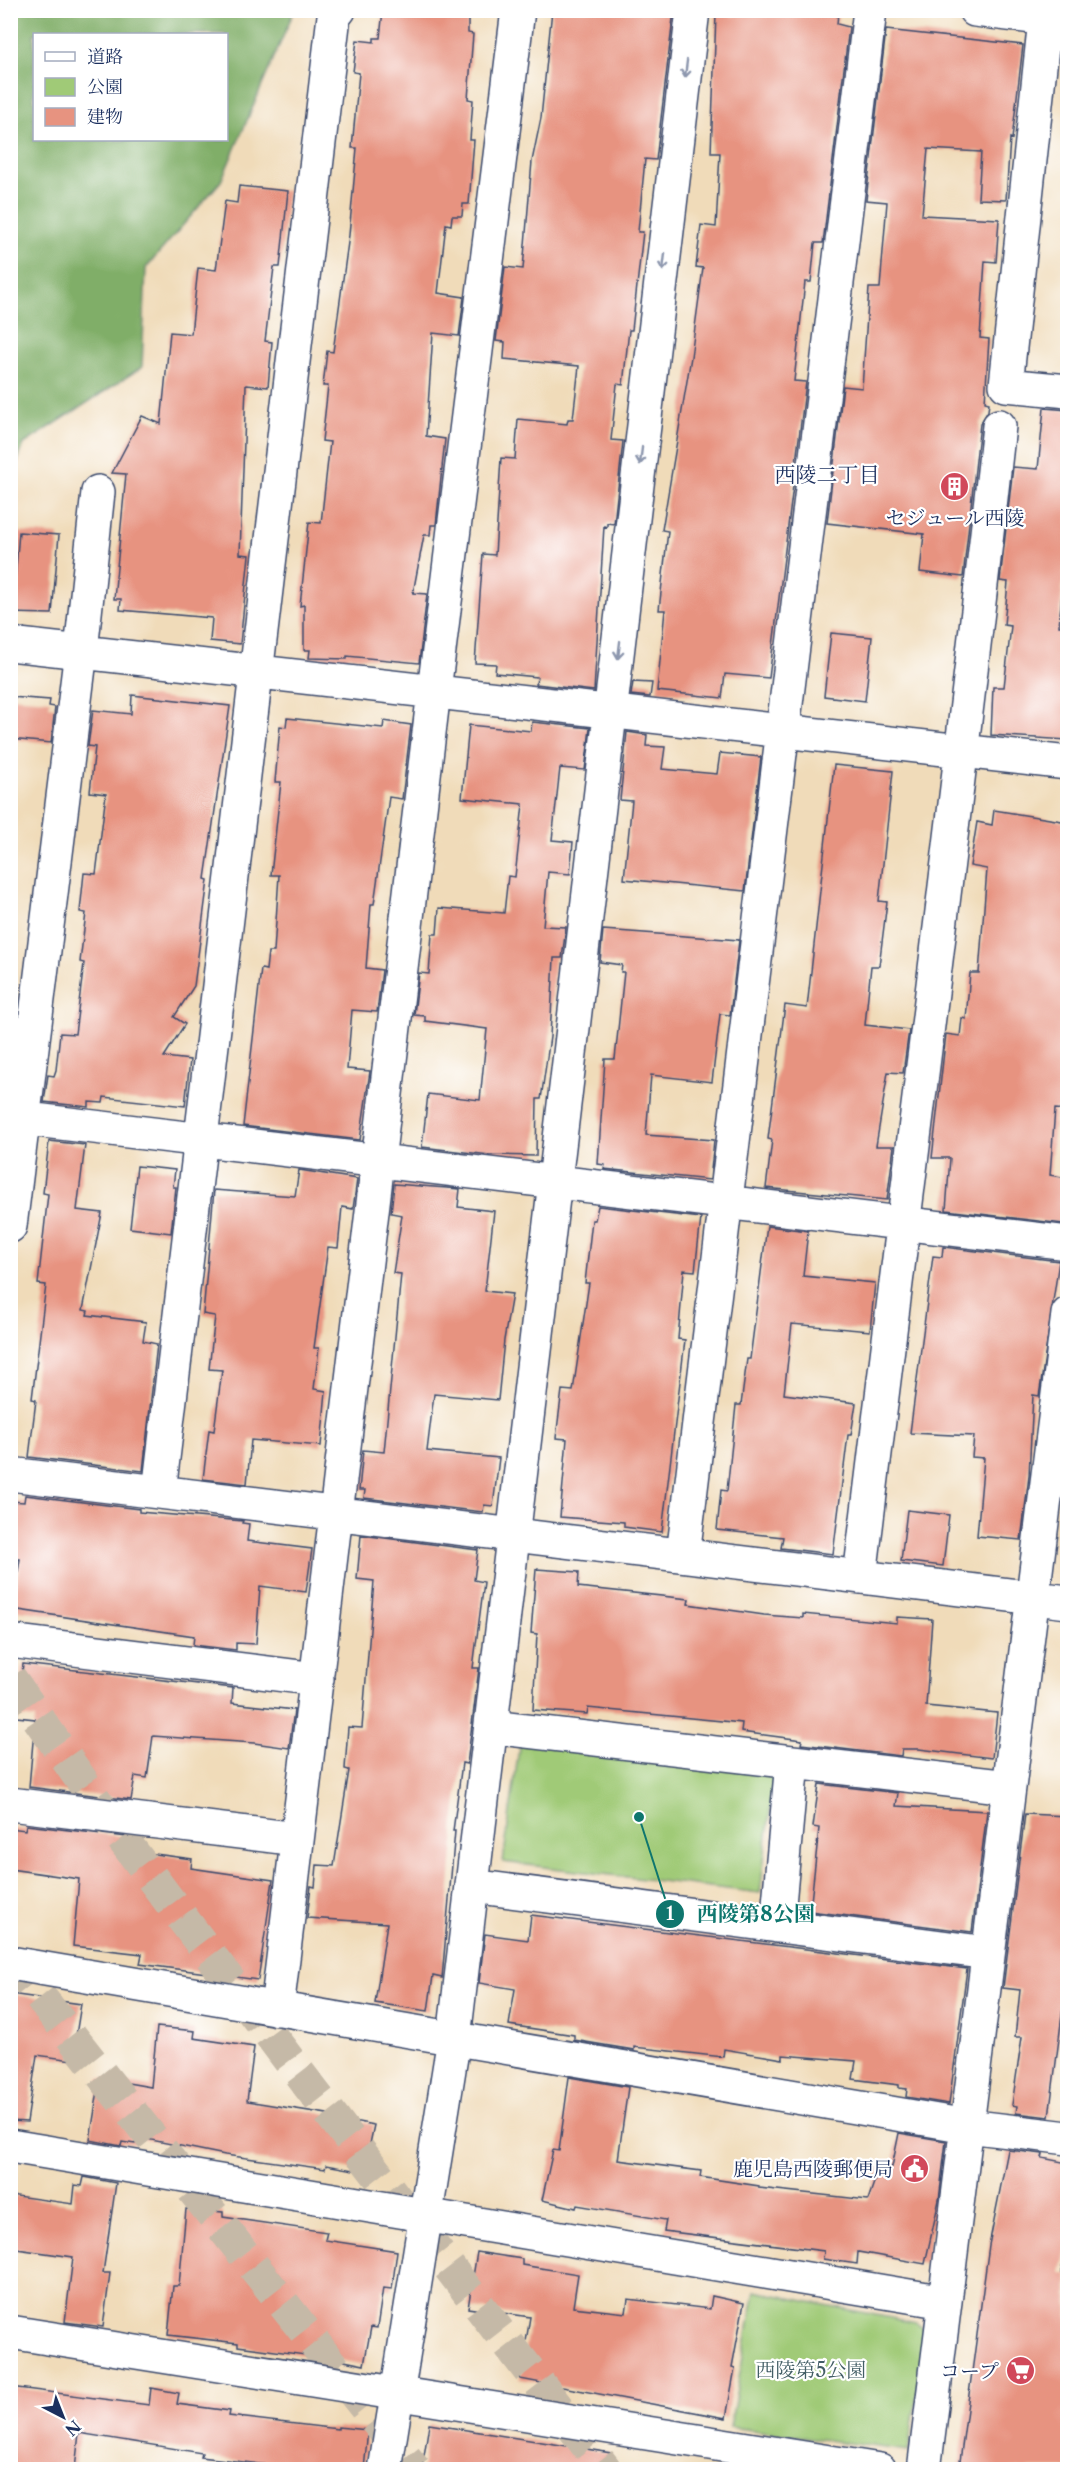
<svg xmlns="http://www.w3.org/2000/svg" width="1078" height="2480" font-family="'Libre Caslon Text','Noto Serif JP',serif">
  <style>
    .green { fill: #a0ca77; stroke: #5e7c6a; stroke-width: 1.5 }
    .forest { fill: #80ae68; stroke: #4e6e63; stroke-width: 1.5; fill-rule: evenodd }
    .building { fill: #e79380 }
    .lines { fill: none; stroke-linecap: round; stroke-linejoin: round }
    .motorway-tunnel { stroke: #c5b9a7; stroke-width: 33; stroke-dasharray: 33 16; stroke-linecap: butt }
    .minor-casing { stroke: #3b496c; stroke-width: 36 }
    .minor { stroke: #fff; stroke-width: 33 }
    .oneway { stroke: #8d97ae }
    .labels { text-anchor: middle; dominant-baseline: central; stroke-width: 4.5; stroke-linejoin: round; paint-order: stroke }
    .poi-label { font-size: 20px; fill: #1b2f5e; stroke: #fff; text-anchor: end }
    .park-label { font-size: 20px; fill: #435e66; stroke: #fff }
    .neighbourhood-label { font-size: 21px; fill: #1b2f5e; stroke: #fff }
    .leader { fill: none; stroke: #0f766e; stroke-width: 2 }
    .callout-dot { fill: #0f766e; stroke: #fff; stroke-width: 2 }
    .mark-label { font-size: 18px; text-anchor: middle; font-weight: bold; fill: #fff }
    .callout-label { font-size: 21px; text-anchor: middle; font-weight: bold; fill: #0f766e; stroke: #fff; stroke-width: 4.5; stroke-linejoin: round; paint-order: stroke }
  </style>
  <rect width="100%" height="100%" fill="#fff"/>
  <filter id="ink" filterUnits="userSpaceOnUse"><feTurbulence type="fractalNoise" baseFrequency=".0167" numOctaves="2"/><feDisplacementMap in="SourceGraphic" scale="12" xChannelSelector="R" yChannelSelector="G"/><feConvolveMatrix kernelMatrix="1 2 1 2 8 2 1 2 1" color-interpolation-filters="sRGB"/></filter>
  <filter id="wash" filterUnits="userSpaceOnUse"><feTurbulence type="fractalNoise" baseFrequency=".008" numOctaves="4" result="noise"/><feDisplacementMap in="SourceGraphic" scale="24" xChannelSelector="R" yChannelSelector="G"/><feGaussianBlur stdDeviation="1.35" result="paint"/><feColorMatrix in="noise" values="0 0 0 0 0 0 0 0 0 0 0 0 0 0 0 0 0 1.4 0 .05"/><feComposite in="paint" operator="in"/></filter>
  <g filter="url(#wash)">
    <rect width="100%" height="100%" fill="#f0dbb9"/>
    <!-- green -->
    <path class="green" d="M520,1741L775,1771L760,1893L503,1862Z
      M755,2291L916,2323L927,2331L908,2451L730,2427Z"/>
    <!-- forest -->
    <path class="forest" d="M11,10L294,11L221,181L146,268L142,367L24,444L11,479ZM34,34H226V140H34Z"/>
    <g id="blocks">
      <!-- building -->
      <path class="building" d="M383,10H468V33L473,34L468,99L473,100L470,140H474L469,204H463L462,216H452L451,225L446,224L438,293L464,297L459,336L433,333L426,436L445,439L436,525H431L430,535H424L413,593L427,594L419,663L347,656V659L309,658L310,650H304V605L300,606L309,522L321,523L330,442L322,441L328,386H323L327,351L333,352L349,235L357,148H352L359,73L353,72L357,40L374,42V38H380Z
        M552,10H674L656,160L645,159L638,232H643L632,330H629L623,385L617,384L611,440L623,441L614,524L607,523V527L604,526L594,691L536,684L537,677L495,673L496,664L475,663L483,554L495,555L501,458L515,459L518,419L567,424L568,419H573L579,366L504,359L505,342L496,341L505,267L523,269L532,161L541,118Z
        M735,10L838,13L837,24L849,27L823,243H815L811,282H805L794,381L806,382L769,678L725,674L722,698L657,691L665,610H659L668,531L662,530L691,357L703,268L696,267L701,225L716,227L720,153H711L716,14L735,16Z
        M886,30L1023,45L1012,139L1010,138L1006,200L978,199L981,152L928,149L922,215L999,219L996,262L985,261L980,338L989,339L985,402L989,403L988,411L980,424L963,577L920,572L924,534L827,523L843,386L862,388L869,288H880L887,202L866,200Z
        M239,186L288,191L280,267H274L265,341L272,342L268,387L246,385L240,554L249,555L240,644L210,641L212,618L120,610L121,599H114L126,474L112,473L142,416L161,424L170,332L191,334L198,268L216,270L225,201L237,203Z
        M1044,408L1068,410V528L1059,626H1068V740L991,735L993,687H1004L1011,626L1004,625L1008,582L1000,581L1013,467L1038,469Z
        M19,532L59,535L52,614L10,613V579L15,580Z
        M831,633L872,637L865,701L824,696Z
        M633,682L652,683L650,697L631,695Z
        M132,695L230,706L205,879L208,880L194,986L174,1017L185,1024L164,1057L190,1060L185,1106L104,1097L103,1103L89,1102V1107L44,1102L48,1075L54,1076L56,1070L60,1033L75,1034L84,963L80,962L86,913L80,912L84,873L96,874L106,794L90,792L95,747L88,746L93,710L131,714Z
        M10,697L50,700L49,706L55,707L51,743L10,739Z
        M287,718L383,728L384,721L411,725L402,799L389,797L374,904H371L366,968L382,970L377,1012L352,1010L347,1069L370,1071L360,1140L243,1126L261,969L266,970L268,952H274L279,875H271L281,782H275L280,726L286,727Z
        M532,722L590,728L585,770L560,768L552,840L573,842L570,874L548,872L543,926L566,927L562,958H554L550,1037L541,1099H537L536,1156L490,1155L422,1147L428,1094L480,1100L487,1029L425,1021V1016L414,1015L419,973L429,974L432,934H437L439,908L504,913L508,876L515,877L523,804L462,798L469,725L531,731Z
        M627,732L647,735L646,746L665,747L662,769L717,774L720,753L761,757L745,891L624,879L632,801L620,800Z
        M834,765L893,771L879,901L887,902L879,966H871L865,1025L909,1030L903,1073L888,1072L876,1146H894L887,1200L766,1188L772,1140L768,1139L785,1005L807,1008Z
        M994,810L1068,822V1110L1055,1109L1050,1175L1068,1178L1064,1224L946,1210L950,1158H932L946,1034L960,1036L962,1018L966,1019L970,973H979L987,869L970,866L977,822L992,825Z
        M603,930L739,940L730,1015L720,1014L712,1082L651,1075L646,1135L714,1140L710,1180L604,1169L605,1165L598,1164L605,1059H615L624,972H621L622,965L600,962Z
        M49,1141L85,1145L77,1210L102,1213L83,1310L88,1311L87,1315L146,1322L143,1341L157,1344L143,1471L29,1457L36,1400L32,1399L46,1285L38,1284L48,1194L43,1193Z
        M137,1166L175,1170L173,1187H176L171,1233L130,1228Z
        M299,1170L357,1179L353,1209L342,1207L338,1248L328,1247L314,1348H319L314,1389L326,1391L321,1446L251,1440L247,1484L203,1479L209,1430L214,1431L222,1370L209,1369L215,1316L203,1314L214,1190L295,1196Z
        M394,1184L460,1189L458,1207L494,1211L485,1291L512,1294L504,1340L498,1400L434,1394L427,1451L499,1458L493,1506L484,1505L483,1512L364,1498L365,1490H359L363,1450L384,1452L401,1274L393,1273L402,1215L391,1213Z
        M598,1206L701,1218L695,1271L684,1270L678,1339L685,1340L662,1532L624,1527V1522L560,1517L567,1439L556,1438L562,1390L573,1391L589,1283H585L592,1220H595Z
        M767,1226L808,1231L803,1276L875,1283L870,1331L792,1324L784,1394L856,1403L851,1435H848L833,1554L781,1548L783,1537L717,1530L721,1490L727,1491L736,1405H741L747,1359H750Z
        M943,1247L1059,1261L1039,1396L1033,1395L1029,1476L1021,1540L977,1536L984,1458L972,1457L974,1436L910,1433L933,1256L942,1257Z
        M25,1495L139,1509V1512L243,1521L242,1523L249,1524L247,1541L312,1549L306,1592L260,1586L256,1644L236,1643V1650L193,1645L194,1636L12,1609L20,1559H10V1501L24,1502Z
        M907,1510L949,1515L943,1566L901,1561Z
        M361,1535L478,1550L474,1580L484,1582L473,1668H479L467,1764L462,1763L453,1831H455L442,1978L433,1976L428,2011L375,2003L387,1923L307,1918L311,1886L315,1887L317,1865L334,1866L349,1770L345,1769L348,1727L362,1728L374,1581L357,1579Z
        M536,1569L579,1572L578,1587L689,1599L688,1604L764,1615L803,1618V1614L897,1623V1617L932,1619L926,1706L997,1713L992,1758L919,1749H902L901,1756L801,1744L802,1740L741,1732L742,1723L588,1708L587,1714L533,1710L537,1634L531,1633Z
        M23,1664L233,1688L232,1703L294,1710L289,1748L254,1743L153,1736L147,1778L135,1776L131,1800L29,1787L35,1719L17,1717Z
        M819,1784L898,1793L896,1806L987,1811L972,1932L810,1911L819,1828L813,1827Z
        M1025,1814L1068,1816V1968L1049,2117L1016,2113L1017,2106L1012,2105L1022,2037H1015L1020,1990L1003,1988Z
        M26,1825L127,1837L125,1850L192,1859L191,1868L273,1880L258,1980L140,1964L142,1954L73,1946L79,1879L10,1869V1828L25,1830Z
        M531,1915L967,1969L949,2104L906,2097L907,2089L899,2088V2085L853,2079L856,2061L783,2055V2059L724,2049L723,2057L634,2047V2050L574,2040V2035L509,2025L515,1989L479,1983L485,1934L528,1940Z
        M10,1994L81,2004L72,2060L37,2055L27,2122L10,2121Z
        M157,2027L195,2031L194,2038L254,2047L247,2101L333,2115V2117L374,2125L364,2172L326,2165L325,2169L225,2155L137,2137L135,2144L122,2142L121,2146L90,2140L100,2078L151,2087Z
        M569,2077L628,2087L618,2160L701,2171L700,2177L759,2186V2188L868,2200L879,2168L892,2167L899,2133L946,2141L939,2200L925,2264L858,2252L857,2264L823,2259L824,2251L664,2231L666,2220L577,2205L576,2208L542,2200L553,2150L559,2151Z
        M1008,2150L1043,2154L1042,2158L1068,2163V2241L1061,2273H1068V2469H959L989,2245Z
        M84,2177L116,2183L103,2273H110L103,2327L65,2322L73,2257L10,2248V2195L73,2204L75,2185L82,2186Z
        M186,2209L223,2212V2217L327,2232L325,2240L397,2251L392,2289L383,2288L377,2328L371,2327L364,2365L305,2353V2355L238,2346V2343L168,2335L173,2286H179Z
        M477,2252L522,2259V2265L578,2274L573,2307L626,2313L628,2299L710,2309L712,2296L744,2303L732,2367L735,2368L726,2418L520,2379L530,2317L468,2308Z
        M10,2387L149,2405L151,2388L179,2393L177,2404L230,2411L229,2416L338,2429V2427L368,2430L364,2469H302L201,2457L202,2453L79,2433L75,2469H10Z
        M429,2424L611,2453L610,2469H422Z"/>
    </g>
  </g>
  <g filter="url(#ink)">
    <use href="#blocks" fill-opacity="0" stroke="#3b496c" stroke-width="1.5"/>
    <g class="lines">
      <!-- motorway-tunnel -->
      <path class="motorway-tunnel" d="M10,1678L119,1834L295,2068L606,2470
        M10,1959L415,2470"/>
      <defs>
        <path id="minor" d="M975,10L1066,21
          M1046,10L1006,385L1068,391
          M10,644L1068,763
          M10,1117L1068,1243
          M10,1226L81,651L98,492
          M10,1474L1068,1602
          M159,1492L334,16L339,10
          M683,1555L870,10
          M860,1577C906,1193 957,810 999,426
          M10,1641L317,1679
          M491,1727L1009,1787
          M10,1804L297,1839
          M472,1886L988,1953
          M777,1926L792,1762
          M10,1963L967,2126L1068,2138
          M277,2009L434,691L518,10
          M10,2146L945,2302
          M10,2332L880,2470
          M385,2470L454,2038L693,10
          M924,2470L1068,1314"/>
      </defs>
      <!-- minor casing -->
      <use href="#minor" class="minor-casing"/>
      <!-- minor -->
      <use href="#minor" class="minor"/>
    </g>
    <!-- one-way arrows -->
    <defs><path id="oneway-shaft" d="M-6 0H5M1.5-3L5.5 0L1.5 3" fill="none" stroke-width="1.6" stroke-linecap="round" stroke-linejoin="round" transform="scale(1.5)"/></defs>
    <g class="oneway">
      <use href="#oneway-shaft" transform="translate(686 69) rotate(97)"/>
      <use href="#oneway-shaft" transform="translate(664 262) rotate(97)"/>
      <use href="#oneway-shaft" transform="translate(641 456) rotate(97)"/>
      <use href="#oneway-shaft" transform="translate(619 650) rotate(97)"/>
    </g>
  </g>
  <!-- icons -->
  <defs>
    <symbol id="building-disc" viewBox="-11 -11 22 22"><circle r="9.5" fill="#d1495b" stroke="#fff"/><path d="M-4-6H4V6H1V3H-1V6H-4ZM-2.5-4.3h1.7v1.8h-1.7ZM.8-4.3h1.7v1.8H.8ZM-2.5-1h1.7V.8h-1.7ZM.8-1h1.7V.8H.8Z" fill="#fff"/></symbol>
    <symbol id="civic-disc" viewBox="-11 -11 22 22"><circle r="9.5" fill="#d1495b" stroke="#fff"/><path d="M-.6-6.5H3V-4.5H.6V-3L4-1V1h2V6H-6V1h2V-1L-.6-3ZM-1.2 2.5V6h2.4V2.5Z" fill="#fff"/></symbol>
    <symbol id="supermarket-disc" viewBox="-11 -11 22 22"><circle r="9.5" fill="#d1495b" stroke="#fff"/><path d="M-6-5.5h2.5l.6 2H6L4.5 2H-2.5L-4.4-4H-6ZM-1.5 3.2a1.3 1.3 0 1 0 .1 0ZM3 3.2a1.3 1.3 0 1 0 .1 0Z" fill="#fff"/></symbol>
  </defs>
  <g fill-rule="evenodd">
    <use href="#building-disc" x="938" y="470" width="33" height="33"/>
    <use href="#civic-disc" x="898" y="2152" width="33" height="33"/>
    <use href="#supermarket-disc" x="1004" y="2354" width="33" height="33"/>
  </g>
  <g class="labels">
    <!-- poi labels -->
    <g class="poi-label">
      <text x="955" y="518" text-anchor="middle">セジュール西陵</text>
      <text x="893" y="2169">鹿児島西陵郵便局</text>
      <text x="999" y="2371">コープ</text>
    </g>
    <!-- park labels -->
    <g class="park-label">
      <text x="811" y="2370">西陵第5公園</text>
    </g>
    <!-- neighbourhood labels -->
    <g class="neighbourhood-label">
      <text x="827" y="474">西陵二丁目</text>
    </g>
  </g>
  <!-- callouts -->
  <path class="leader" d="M639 1817L670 1914"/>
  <g class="callout-dot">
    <circle cx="639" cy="1817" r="6"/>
    <circle cx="670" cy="1914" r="15"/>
  </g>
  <g class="mark-label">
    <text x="670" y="1920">1</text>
  </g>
  <g class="callout-label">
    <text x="756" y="1921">西陵第8公園</text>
  </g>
  <!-- margin -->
  <rect width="1078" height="2480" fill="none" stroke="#fff" stroke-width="36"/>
  <!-- legend -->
  <rect x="33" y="33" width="195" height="108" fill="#ffffff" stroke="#a4acbf" stroke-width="1.5"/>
  <rect x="45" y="52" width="30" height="9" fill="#ffffff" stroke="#a4acbf" stroke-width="1.5"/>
  <text x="87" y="63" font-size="18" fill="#1b2f5e">道路</text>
  <rect x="45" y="78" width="30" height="18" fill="#a0ca77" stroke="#a4acbf" stroke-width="1.5"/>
  <text x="87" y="93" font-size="18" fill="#1b2f5e">公園</text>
  <rect x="45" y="108" width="30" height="18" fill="#e79380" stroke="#a4acbf" stroke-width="1.5"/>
  <text x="87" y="123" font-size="18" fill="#1b2f5e">建物</text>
  <!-- north arrow -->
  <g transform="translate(63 2417) rotate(138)" stroke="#ffffff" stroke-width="4.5" paint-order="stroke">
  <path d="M0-4.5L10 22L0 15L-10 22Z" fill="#1b2f5e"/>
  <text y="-9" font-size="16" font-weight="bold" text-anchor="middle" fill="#1b2f5e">N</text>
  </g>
</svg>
